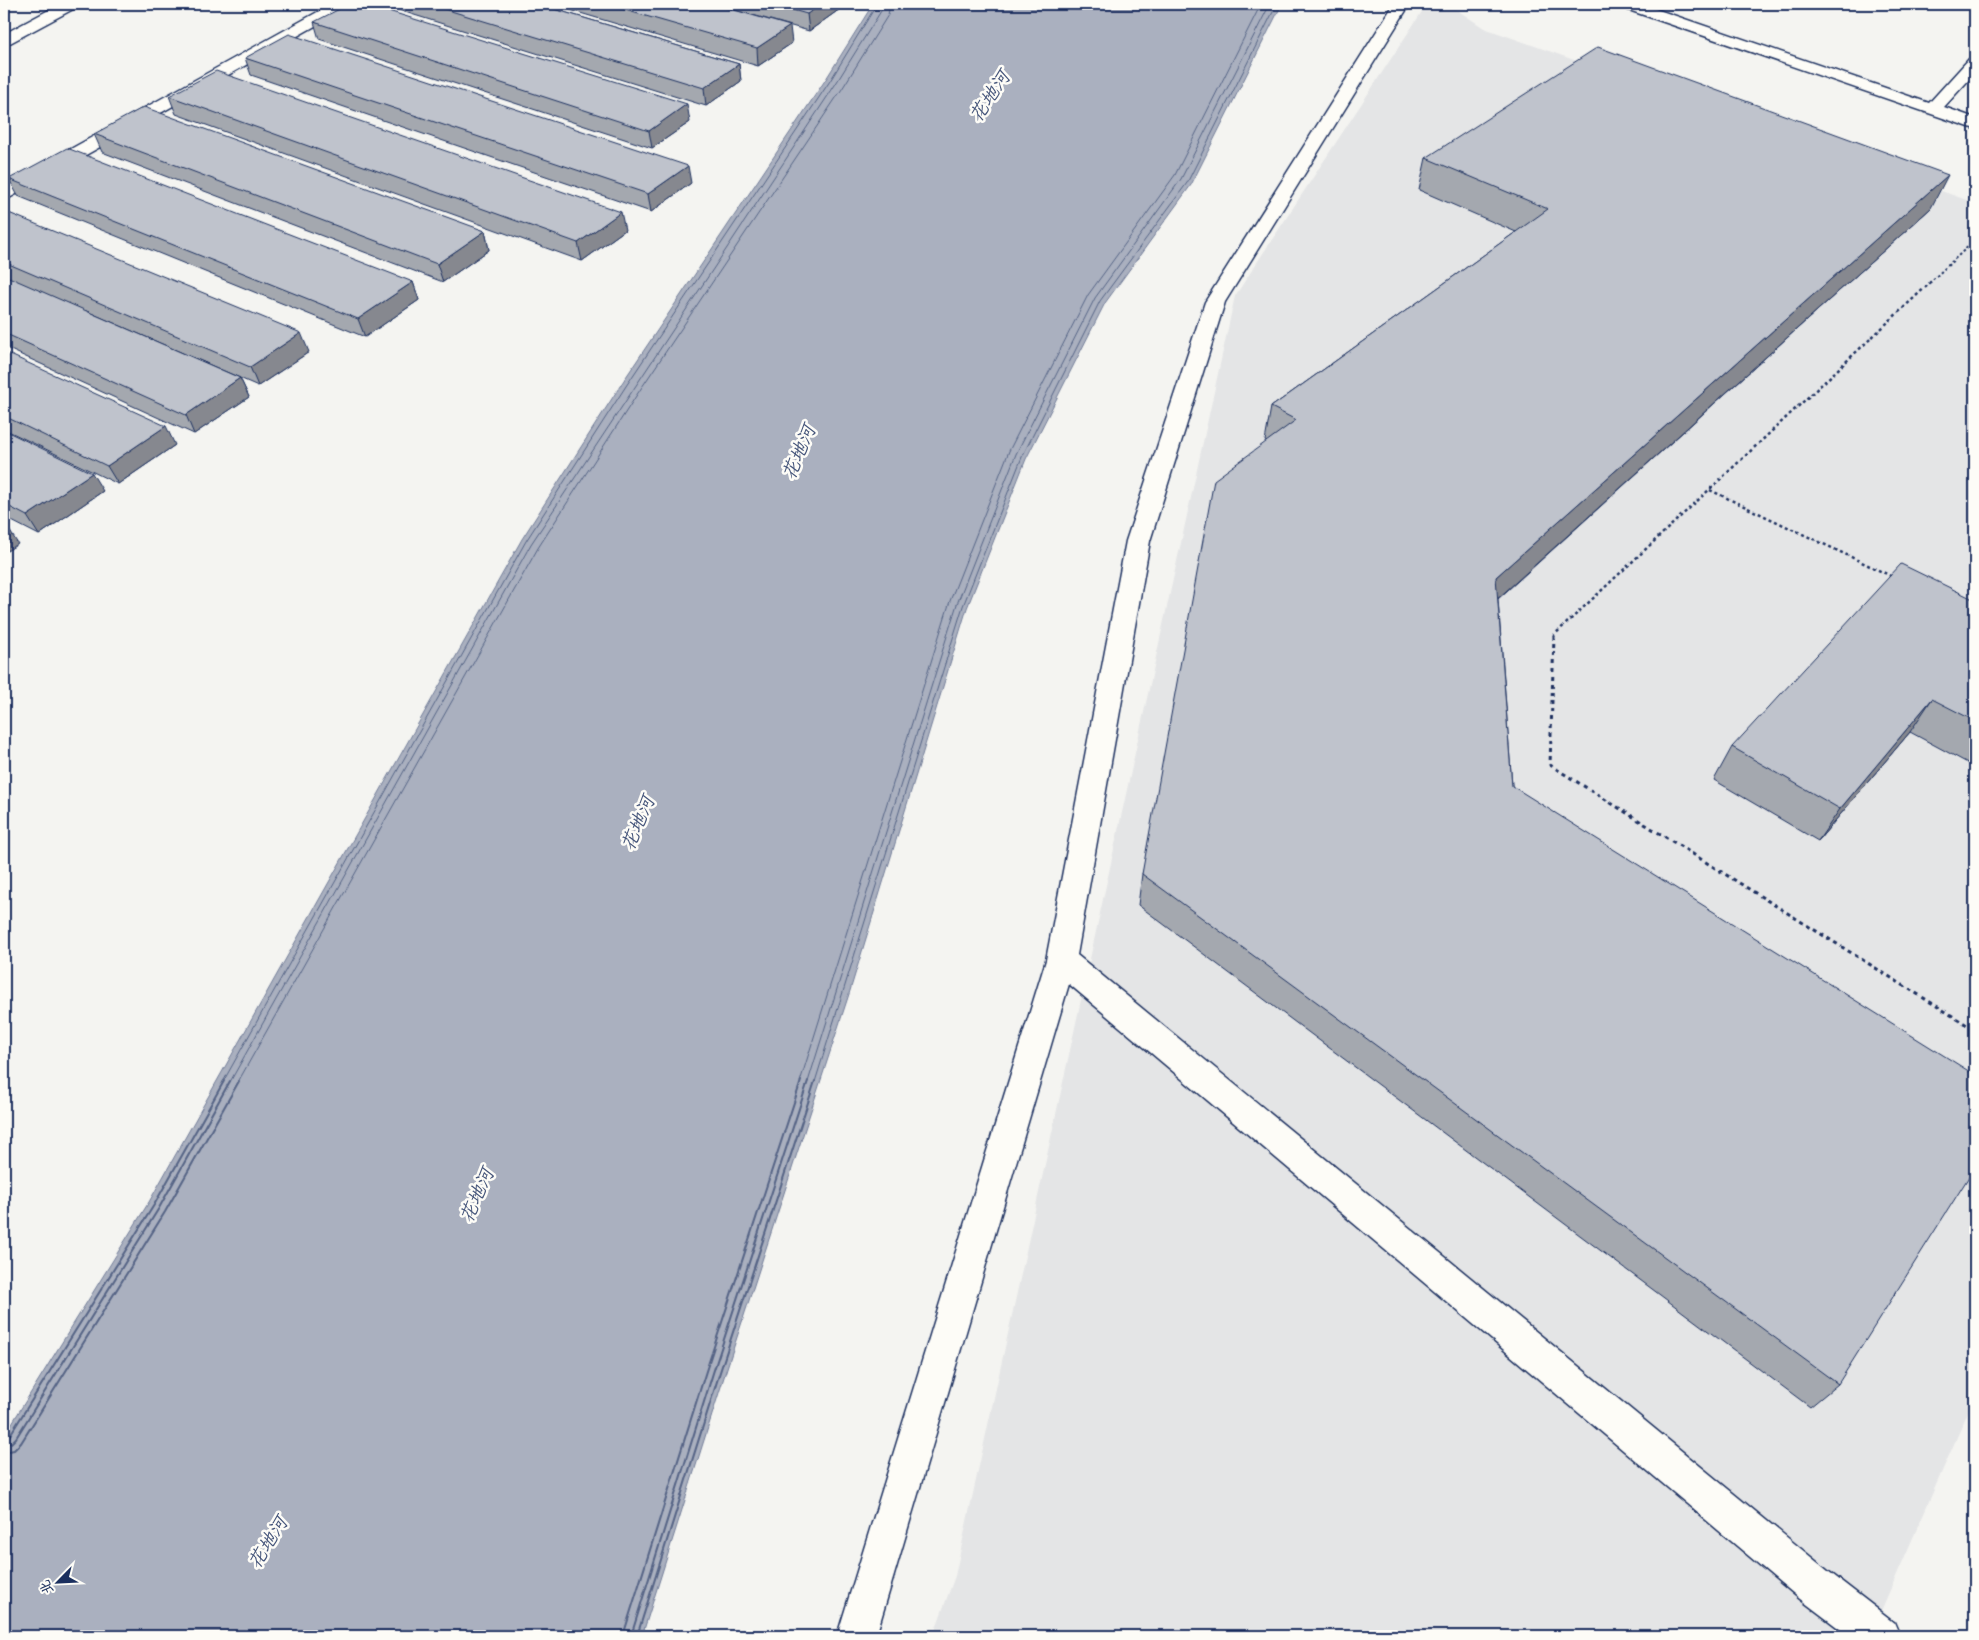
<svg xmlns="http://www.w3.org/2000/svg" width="1979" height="1640" font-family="'Patrick Hand','LXGW WenKai TC',sans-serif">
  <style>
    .built { fill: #e4e5e6 }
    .water { fill: #aab0bf; stroke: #717c98 }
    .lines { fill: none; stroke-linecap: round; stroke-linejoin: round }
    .shore-far1 { stroke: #546385; stroke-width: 1 }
    .shore { stroke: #546385; stroke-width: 2 }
    .minor-casing { stroke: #1b2f5e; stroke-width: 3 }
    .path-far2 { stroke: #1b2f5e; stroke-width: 2; stroke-dasharray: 2.5 2.5; stroke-linecap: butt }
    .path-far1 { stroke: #1b2f5e; stroke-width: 2.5; stroke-dasharray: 3 3; stroke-linecap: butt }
    .path { stroke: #1b2f5e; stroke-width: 3; stroke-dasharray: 4 4; stroke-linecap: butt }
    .minor { fill: #fdfcf7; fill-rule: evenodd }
    .wall { fill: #a4a8af; stroke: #1b2f5e }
    .shaded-wall { fill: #86888f; stroke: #1b2f5e }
    .building { fill: #bfc3cc; stroke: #1b2f5e }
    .labels { text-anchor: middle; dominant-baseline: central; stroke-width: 5; stroke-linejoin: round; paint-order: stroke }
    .water-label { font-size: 19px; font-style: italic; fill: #46567b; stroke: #fdfcf7 }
  </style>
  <rect width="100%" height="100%" fill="#f4f4f1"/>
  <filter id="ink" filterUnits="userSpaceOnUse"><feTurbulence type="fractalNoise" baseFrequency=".02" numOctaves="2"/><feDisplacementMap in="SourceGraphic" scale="10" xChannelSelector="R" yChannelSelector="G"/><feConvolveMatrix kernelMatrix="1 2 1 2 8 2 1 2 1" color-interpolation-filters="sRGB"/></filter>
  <g filter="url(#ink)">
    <!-- built -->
    <path class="built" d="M1427,4H1448L1484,28L1975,203V1396L1870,1636H933L955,1576L1235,296Z"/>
    <!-- water -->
    <path class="water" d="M873,4H1282L1191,185L1105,303L1026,459L967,608L849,994L724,1377L642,1636H4V1436L149,1202L522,539L622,383L826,79Z"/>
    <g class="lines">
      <!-- shore-far1 -->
      <path class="shore-far1" d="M223,1082L526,541L626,386L830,81L877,4
        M230,1082L531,544L835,85L881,11L883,4
        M238,1082L538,548L638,393L842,89L888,15L890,4
        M800,1082L950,601L1009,451L1088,295L1175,175L1261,4
        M808,1082L957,604L1016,454L1095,298L1181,179L1270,4
        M815,1082L963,606L1022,457L1100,301L1187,183L1277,4"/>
      <!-- shore -->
      <path class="shore" d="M4,1438L10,1435L154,1205L224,1081
        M4,1444L11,1443L16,1438L159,1208L230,1081
        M4,1452L14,1450L21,1443L165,1212L239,1081
        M623,1636L706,1371L801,1081
        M631,1636L713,1373L808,1081
        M637,1636L719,1375L815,1081"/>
      <defs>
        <path id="minor" d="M60,4H79L77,7L10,43L4,45V34Z
          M332,4H351L349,7L11,197L4,199V186Z
          M1394,4H1410L1225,302L1150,541L1077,955L1828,1571L1894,1622L1900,1636H1849L1800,1599L1069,984L876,1636H837L1046,960L1126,541L1205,302Z
          M1618,4H1641L1929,103L1969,59L1975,58V73L1944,107L1975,118V129L1620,7Z"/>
      </defs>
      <!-- minor casing -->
      <use href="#minor" class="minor-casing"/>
      <!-- path-far2 -->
      <path class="path-far2" d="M1929,283L1975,240"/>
      <!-- path-far1 -->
      <path class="path-far1" d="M1710,490L1893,577
        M1554,637V635L1931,282"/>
      <!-- path -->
      <path class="path" d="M1554,636L1550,765L1975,1030"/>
      <!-- minor -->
      <use href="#minor" class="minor"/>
    </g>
    <!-- wall -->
    <path class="wall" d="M379,4H537L739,64L741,81L706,106Z
      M550,4H713L792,43L758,66Z
      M714,4H839L840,9L809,31Z
      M314,22L690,122L652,148L319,39Z
      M245,58L691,183L651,212L251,75Z
      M169,96L625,230L582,261L176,114Z
      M94,134L485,231L489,250L443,282L102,152Z
      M1426,158L1931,208L1498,599L1512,786L1838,1384L1810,1407L1138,905L1142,874L1267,442L1265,441L1271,407L1516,232L1419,190Z
      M9,179L413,282L419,300L365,337L18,196Z
      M4,211L309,352L258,386L86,311L240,378L249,397L194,434L4,347Z
      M4,352L175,445L118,484L4,429Z
      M4,430L103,491L39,535L4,517Z
      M1975,600V767L1910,732L1818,841L1714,780L1732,747Z"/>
    <!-- shaded-wall -->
    <path class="shaded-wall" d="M822,4H839L840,9L809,31L807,14Z
      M790,26L792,43L758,66L757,48Z
      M739,64L741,81L706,106L704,88Z
      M687,104L690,122L652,148L649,131Z
      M688,166L691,183L651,212L648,194Z
      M1948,175L1931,208L1485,610L1496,577Z
      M621,212L625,230L582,261L578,243Z
      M485,231L489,250L443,282L437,264Z
      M413,282L419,300L365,337L358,319Z
      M301,333L309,352L258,386L250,367Z
      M240,378L249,397L194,434L186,415Z
      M166,426L175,445L118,484L107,466Z
      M92,473L103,491L39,535L27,516Z
      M6,525L18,544L4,553V527Z
      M1932,699L1910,732L1818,841L1840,809Z"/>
    <!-- building -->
    <path class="building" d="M349,4H366L687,104L649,131L314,22Z
      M428,4H537L739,64L704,88Z
      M604,4H713L790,26L757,48Z
      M771,4H822L807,14Z
      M289,34L688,166L648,194L245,58Z
      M1598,47L1948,175L1496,577L1512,786L1975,1075V1167L1838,1384L1142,874L1214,480L1296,420L1271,407L1548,209L1426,158Z
      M216,71L621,212L578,243L169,96Z
      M144,107L485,231L437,264L94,134Z
      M67,148L413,282L358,319L9,179Z
      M4,211L301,333L250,367L4,262Z
      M4,275L240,378L186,415L4,333Z
      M4,352L166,426L107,466L4,416Z
      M4,430L92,473L27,516L4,504Z
      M1901,564L1975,600V721L1932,699L1840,809L1732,747Z"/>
  </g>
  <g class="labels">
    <!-- water labels -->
    <g class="water-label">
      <text transform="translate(989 96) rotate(-56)">花地河</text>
      <text transform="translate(798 452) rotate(-67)">花地河</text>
      <text transform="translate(637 823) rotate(-67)">花地河</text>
      <text transform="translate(476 1195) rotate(-66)">花地河</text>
      <text transform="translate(267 1542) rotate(-58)">花地河</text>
    </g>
  </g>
  <!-- margin -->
  <rect width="1979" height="1640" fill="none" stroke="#fdfcf7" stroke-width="20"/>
  <rect x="10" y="10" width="1959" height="1620" fill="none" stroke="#1b2f5e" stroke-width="2" filter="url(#ink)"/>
  <!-- north arrow -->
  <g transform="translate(58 1582) rotate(246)" stroke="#fdfcf7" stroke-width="4" paint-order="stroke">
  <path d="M0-4L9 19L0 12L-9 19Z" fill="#1b2f5e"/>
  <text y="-8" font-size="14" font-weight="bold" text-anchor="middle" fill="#1b2f5e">北</text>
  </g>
</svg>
